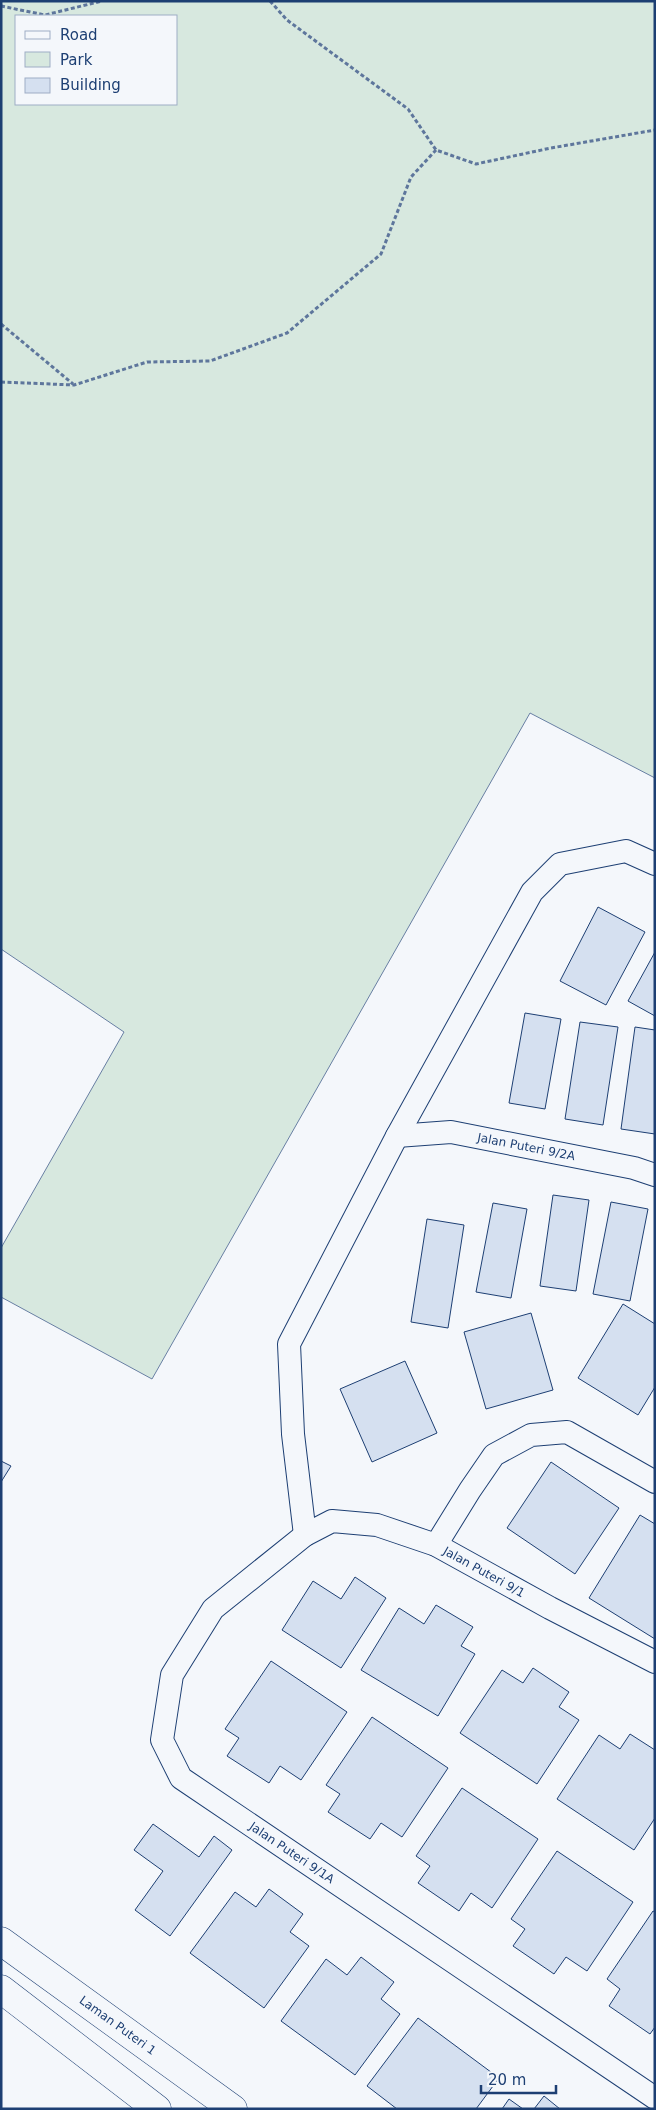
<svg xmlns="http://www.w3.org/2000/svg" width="656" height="2110" font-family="'DejaVu Sans',sans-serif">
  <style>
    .green { fill: #d7e8df; stroke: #687fa3; fill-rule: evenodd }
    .building { fill: #d5e0f0; stroke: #1d3f73 }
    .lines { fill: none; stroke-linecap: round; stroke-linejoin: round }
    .street-casing { stroke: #1d3f73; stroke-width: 24 }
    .secondary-casing { stroke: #1d3f73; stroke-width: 29 }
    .path { stroke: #5e769c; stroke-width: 3; stroke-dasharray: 4 2.5; stroke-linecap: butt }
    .street { stroke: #f4f7fb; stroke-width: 22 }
    .secondary { stroke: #f4f7fb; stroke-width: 28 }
    .labels { text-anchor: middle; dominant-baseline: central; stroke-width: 4; stroke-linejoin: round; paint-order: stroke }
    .street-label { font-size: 12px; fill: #1d3f73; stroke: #f4f7fb }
  </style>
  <rect width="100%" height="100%" fill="#f4f7fb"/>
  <!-- green -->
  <path class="green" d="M1,1H655V778L530,713L152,1379L1,1297V1248L124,1032L1,949ZM16,16H176V104H16Z"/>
  <!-- building -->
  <path class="building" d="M598,907L645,932L606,1005L560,981Z
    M655,952V1016L628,1001Z
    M525,1013L561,1019L545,1109L509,1103Z
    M580,1022L618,1027L603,1125L565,1119Z
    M635,1027L655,1030V1134L621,1129Z
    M553,1195L589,1200L576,1291L540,1286Z
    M611,1202L648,1209L630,1301L593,1294Z
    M493,1203L527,1209L511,1298L476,1292Z
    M427,1219L464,1225L448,1328L411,1322Z
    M623,1304L655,1324V1387L638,1415L578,1378Z
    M531,1313L553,1390L486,1409L464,1332Z
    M405,1361L437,1433L372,1462L340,1389Z
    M1,1461L11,1466L1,1482Z
    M551,1462L619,1508L575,1574L507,1528Z
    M640,1515L655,1524V1639L589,1598Z
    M355,1577L386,1598L341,1668L282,1630L313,1581L341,1599Z
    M436,1605L473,1627L461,1646L475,1654L438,1716L361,1670L399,1608L424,1624Z
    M271,1661L347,1712L301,1780L280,1766L269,1783L227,1756L239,1738L225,1729Z
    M533,1668L569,1692L559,1707L579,1720L537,1784L460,1733L502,1670L523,1683Z
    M372,1717L448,1768L402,1837L381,1823L370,1839L328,1812L340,1794L326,1785Z
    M630,1734L655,1750V1818L634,1850L557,1799L599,1735L620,1749Z
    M462,1788L538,1839L492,1908L471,1893L459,1911L418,1883L430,1866L416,1856Z
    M153,1824L199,1857L214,1836L232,1850L170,1936L135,1910L163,1871L134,1850Z
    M557,1851L633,1902L587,1971L566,1957L554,1974L513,1946L525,1929L511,1919Z
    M269,1889L303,1914L290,1932L309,1946L264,2008L190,1953L235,1892L256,1907Z
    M653,1911L655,1912V2027L650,2034L609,2006L620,1989L607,1979Z
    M361,1957L394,1982L381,1999L400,2014L355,2075L281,2021L326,1959L347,1975Z
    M418,2018L499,2078L476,2109H397L367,2086Z
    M544,2096L560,2109H534Z
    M509,2099L523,2109H502Z"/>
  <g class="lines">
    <defs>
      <g id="street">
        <path id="s1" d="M397,1136L451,1132L634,1168L655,1175"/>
        <path d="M305,1535L293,1434L289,1344L397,1136L532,892L560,864L626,851L655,864"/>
        <path d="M436,1545L470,1490L494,1455L531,1435L567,1432L655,1482"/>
        <path id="s2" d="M655,1662L550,1608L436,1545L377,1525L332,1521L305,1535L213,1609L172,1675L162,1740L181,1778L655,2098"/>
      </g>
      <g id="secondary">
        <path id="s3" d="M1,1941L233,2109"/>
        <path d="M1,1989L157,2109"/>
      </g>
    </defs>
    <!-- street casing -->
    <use href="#street" class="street-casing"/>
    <!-- secondary casing -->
    <use href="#secondary" class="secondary-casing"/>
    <!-- path -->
    <path class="path" d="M270,1L287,20L408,109L436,150L476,164L551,148L655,130
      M1,6L45,15L102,1
      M1,324L73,384
      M1,382L74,385L147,362L210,361L287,333L381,254L411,177L436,150"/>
    <!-- street -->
    <use href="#street" class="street"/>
    <!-- secondary -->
    <use href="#secondary" class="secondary"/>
  </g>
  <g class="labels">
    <!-- street labels -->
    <g class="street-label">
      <text stroke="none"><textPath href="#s1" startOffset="131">Jalan Puteri 9/2A</textPath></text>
      <text transform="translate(484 1572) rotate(29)">Jalan Puteri 9/1</text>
      <text stroke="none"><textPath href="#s2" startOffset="824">Jalan Puteri 9/1A</textPath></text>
      <text stroke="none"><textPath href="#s3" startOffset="144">Laman Puteri 1</textPath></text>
    </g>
  </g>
  <!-- border -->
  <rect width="656" height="2110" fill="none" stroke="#1d3f73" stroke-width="5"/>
  <!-- legend -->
  <rect x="15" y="15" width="162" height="90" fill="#f4f7fb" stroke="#9eadc5"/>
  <rect x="25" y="31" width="25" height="8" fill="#f4f7fb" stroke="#9eadc5"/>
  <text x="60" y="40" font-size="15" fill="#1d3f73">Road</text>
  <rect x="25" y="52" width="25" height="15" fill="#d7e8df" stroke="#9eadc5"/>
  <text x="60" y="65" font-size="15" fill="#1d3f73">Park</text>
  <rect x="25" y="78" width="25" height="15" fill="#d5e0f0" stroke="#9eadc5"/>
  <text x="60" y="90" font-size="15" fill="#1d3f73">Building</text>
  <!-- scale -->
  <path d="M481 2085v8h75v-8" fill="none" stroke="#1d3f73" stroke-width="2.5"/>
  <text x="488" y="2085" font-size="15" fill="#1d3f73" stroke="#f4f7fb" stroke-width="4" paint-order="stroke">20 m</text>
</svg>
